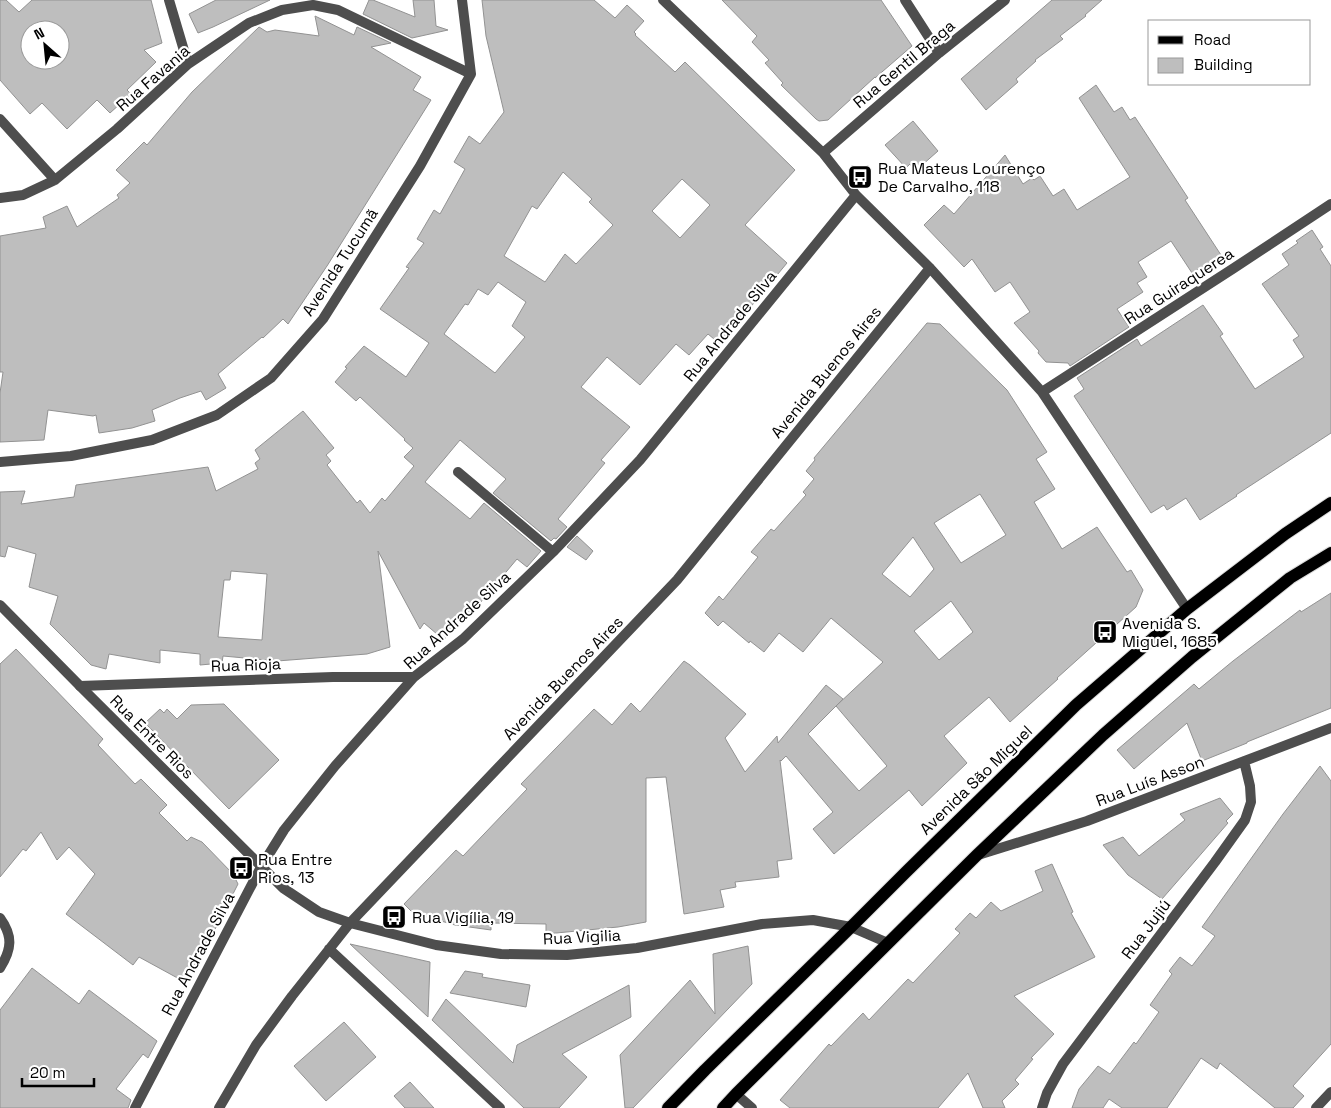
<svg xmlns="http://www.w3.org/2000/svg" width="1331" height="1108" font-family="'Space Grotesk',sans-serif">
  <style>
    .building { fill: #bebebe; stroke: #929292; fill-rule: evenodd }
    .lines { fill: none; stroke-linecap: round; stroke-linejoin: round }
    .primary-casing { stroke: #dbdbdb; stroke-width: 14 }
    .minor { stroke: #4e4e4e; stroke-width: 10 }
    .tertiary { stroke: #4e4e4e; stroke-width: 10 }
    .primary { stroke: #000; stroke-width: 12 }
    .labels { text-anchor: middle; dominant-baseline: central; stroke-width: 4.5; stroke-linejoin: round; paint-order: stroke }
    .street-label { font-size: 16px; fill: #000; stroke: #fff }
    .poi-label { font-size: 16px; fill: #000; stroke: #fff; text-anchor: start }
  </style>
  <rect width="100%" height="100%" fill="#fff"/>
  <!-- building -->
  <path class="building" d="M0,0H6L19,12L32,0H151L162,43L144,50L156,62L127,90L131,94L110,113L97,100L67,129L42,103L30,114L0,80ZM30,30H60V60H30Z
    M216,0H270L213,27L198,33L189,14Z
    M369,0H373L415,17L413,0H434L436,26L448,30L412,38L363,14Z
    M482,0H594L615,18L627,5L644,21L634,32L636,34L635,35L675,72L685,62L795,170L745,225L787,263L720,344L708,334L689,355L676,344L640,385L607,357L581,387L630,427L601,460L605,463L558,519L567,527L556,539L554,538L551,541L493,493L506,479L460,440L425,482L470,519L484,503L541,551L527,567L517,559L470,615L468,614L458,625L456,624L444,640L424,623L420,629L378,551L390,647L367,654L277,661L223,656L222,663L200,665V654L160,650V663L109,654L106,669L91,665L50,624L58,596L29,587L36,554L8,546L5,557L0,556V492L25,491L21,504L74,497L76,485L208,467L216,491L258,469L255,463L260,459L255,450L303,411L334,448L326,455L331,461L327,465L357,503L360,500L370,513L382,498L385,501L414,466L404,457L413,448L404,440L405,439L360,397L356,401L335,382L347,368L345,367L364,346L406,377L429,343L380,309L409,268L406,267L424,243L417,239L434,210L440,214L465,169L454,162L469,136L480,144L504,112L486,36ZM563,172L592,199L589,202L613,225L576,264L565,254L545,282L504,256L532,206L537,209ZM682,179L710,205L680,238L652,211ZM498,282L526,302L512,326L525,337L495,373L444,334L465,304L468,305L478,289L488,295ZM231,571L267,574L262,640L218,637L224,580H230Z
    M722,0H881L912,46L875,78V77L828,120L819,121L816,119L781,85L783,83L765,63L769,60L752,42L757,36Z
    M1052,0H1102L1085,15L1086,16L1060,36L1063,39L1035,60L1036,61L1016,79L1018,82L986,110L961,79Z
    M315,16L354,35L357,27L391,43L371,47L421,77L413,90L431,100L327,266L288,324L283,319L263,338L262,337L218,374L226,388L206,400L201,391L180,398L152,410L155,421L132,428L99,433L96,415L93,416L48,410L44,440L0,442V393L3,372H0V236L46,228L43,217L67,206L77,227L119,198L117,195L130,183L116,170L144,142L147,145L192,92L259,27L267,32L275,30L319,36Z
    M1096,85L1114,112L1122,107L1130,120L1135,117L1188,198L1185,200L1221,255L1192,273L1171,241L1138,262L1147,277L1137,283L1143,292L1117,309L1129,327L1070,366L1068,363L1046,362L1038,353L1039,351L1014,323L1030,312L1010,282L995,292L972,259L964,267L924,225L944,205L954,214L1005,155L1023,184L1032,178L1034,180L1040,176L1053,196L1064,189L1077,210L1130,177L1079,98Z
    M913,121L938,151L921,166L920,165L914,170L910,164L906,168L885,145Z
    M1312,230L1323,247L1320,249L1331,266V433L1236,495L1237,496L1200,520L1186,498L1167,510L1164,505L1151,513L1074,396L1084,389L1077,378L1137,339L1141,346L1203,305L1223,334L1220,336L1255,389L1304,357L1293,340L1299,336L1262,284L1289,265L1282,254L1298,243L1296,241Z
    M927,323L940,324L1007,390L1047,452L1036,459L1055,489L1034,502L1062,549L1097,527L1127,572L1131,570L1143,590L1136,607L1057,678L1058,679L1010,722L989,697L944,736L967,763L922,806L909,790L834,854L813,829L833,812L786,756L781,761L780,760L792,859L777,861L779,877L735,882L736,887L720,890L724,907L684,914L666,777L646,778V922L618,927L546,934V924L491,923V930L455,925L413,913L404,904L456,850L463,856L527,789L521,784L594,709L612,725L631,703L640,712L684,661L690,665L746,714L725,738L745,772L777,736L778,743L826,685L843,699L808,734L859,791L887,766L836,706L883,662L831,618L803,652L779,633L764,652L750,641L749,643L723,621L718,626L705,613L719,596L723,600L758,557L751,552L771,529L774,531L806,495L803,492L814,479L806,471L815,460L814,458ZM980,494L1006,535L961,563L934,523ZM913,537L934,569L910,597L882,574ZM951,601L973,632L939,660L914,631Z
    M577,536L593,551L586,560L567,547Z
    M1331,593V708L1247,742V743L1202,761L1187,723L1134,769L1117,750L1194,684L1199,689L1233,661L1300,610L1301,612Z
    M16,649L103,739L98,745L135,784L141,779L167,805L159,813L187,841L191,837L202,842L233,874L238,884L195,969L191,967L183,981L139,957L133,965L66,914L95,874L69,847L57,860L41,832L26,851L23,849L0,877V664Z
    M224,704L279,760L229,809L145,723L160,709L164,713L167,709L177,719L191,705Z
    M1320,766L1331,781V1044L1293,1086L1304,1096L1293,1108H1275L1220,1063L1217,1069L1201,1058L1167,1108H1122L1109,1099L1103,1108H1072L1079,1089L1098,1066L1110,1074L1134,1042L1136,1044L1159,1012L1150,1005L1172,974L1169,971L1180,957L1192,966L1215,936L1202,927L1283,814Z
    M1220,798L1233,814L1226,821L1228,823L1162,899L1128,875L1103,845L1123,837L1139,856L1185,820L1180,814Z
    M1052,864L1073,912L1071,913L1095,957L1014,996L1054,1034L1031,1058L1033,1059L1015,1080L1019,1084L1002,1101L1005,1108H983L968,1073L938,1108H790L780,1100L829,1044L831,1046L863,1013L869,1020L908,979L913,983L960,933L955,929L970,913L976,918L991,902L1001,911L1043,891L1035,871Z
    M350,944L430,962L428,1017L398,989Z
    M748,946L752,984L633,1108H625L620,1055L690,980L715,1014L713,954Z
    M32,968L79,1004L89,990L157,1041L148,1058L143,1054L116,1089L131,1100L128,1108H0V1010Z
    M465,971L483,974L482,977L530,985L526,1007L450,993Z
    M629,985L631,1017L562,1054L587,1077L559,1108H524L432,1020L446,999L513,1063L517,1045Z
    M344,1022L376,1057L326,1101L294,1066Z
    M410,1082L434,1108H405L394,1096Z"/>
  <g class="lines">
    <defs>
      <path id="primary" d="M668,1108L705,1070L851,927L906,872L1076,705L1187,609L1285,534L1331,503
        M723,1108L736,1094L977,855L1103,735L1192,657L1290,578L1331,553"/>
    </defs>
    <!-- primary casing -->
    <use href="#primary" class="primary-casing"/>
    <!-- minor -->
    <path class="minor" d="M169,0L188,64
      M663,0L823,153L856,195L930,268L1042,392L1187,609
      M905,0L939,53
      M0,119L55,180
      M823,153L939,53L1005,0
      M0,198L23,195L55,180L117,129L188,64L249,23L282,10L313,5L338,10L471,74
      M1042,392L1234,268L1331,204
      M0,462L71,456L152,440L217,415L271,378L323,319L420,166L471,74L462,0
      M458,472L553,552
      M80,686L333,677H414
      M978,855L1087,821L1331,728
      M0,918C13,936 12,949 0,968
      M329,949L500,1108
      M736,1094L752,1108
      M135,1108L261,867L284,830L335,766L414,677L463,639L553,552L640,460L856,195
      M219,1108L256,1045L292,996L350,923L677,580L930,268
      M1042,1108L1047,1093L1063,1064L1215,862L1245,820L1251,802L1250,786L1244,761
      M1316,1108L1331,1092"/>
    <!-- tertiary -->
    <path class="tertiary" d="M0,605L80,686L283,888L319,912L350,923L436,945L501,954L567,955L637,948L762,924L813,920L851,927L888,943"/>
    <!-- primary -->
    <use href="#primary" class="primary"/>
  </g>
  <!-- icons -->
  <defs>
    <symbol id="bus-square" viewBox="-11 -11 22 22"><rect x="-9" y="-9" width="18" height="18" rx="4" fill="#000" stroke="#fff"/><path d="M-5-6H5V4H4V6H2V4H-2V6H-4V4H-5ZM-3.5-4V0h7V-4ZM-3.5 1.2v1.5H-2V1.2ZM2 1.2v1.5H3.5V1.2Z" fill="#fff"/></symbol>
  </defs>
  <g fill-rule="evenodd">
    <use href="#bus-square" x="846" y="163" width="28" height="28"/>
    <use href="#bus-square" x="1091" y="618" width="28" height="28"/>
    <use href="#bus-square" x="227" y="854" width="28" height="28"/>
    <use href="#bus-square" x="380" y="903" width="28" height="28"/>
  </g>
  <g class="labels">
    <!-- street labels -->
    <g class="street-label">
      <text transform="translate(904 64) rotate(-40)">Rua Gentil Braga</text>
      <text transform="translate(153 78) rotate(-41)">Rua Favania</text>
      <text transform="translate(340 262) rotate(-57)">Avenida Tucumã</text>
      <text transform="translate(1179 286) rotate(-33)">Rua Guiraquerea</text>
      <text transform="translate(730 326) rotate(-51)">Rua Andrade Silva</text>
      <text transform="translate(826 372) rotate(-51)">Avenida Buenos Aires</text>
      <text transform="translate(457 620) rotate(-42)">Rua Andrade Silva</text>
      <text transform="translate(246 665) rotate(-2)">Rua Rioja</text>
      <text transform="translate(563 678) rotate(-46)">Avenida Buenos Aires</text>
      <text transform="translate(152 737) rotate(45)">Rua Entre Rios</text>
      <text transform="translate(976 780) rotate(-44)">Avenida São Miguel</text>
      <text transform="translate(1150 781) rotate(-21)">Rua Luís Asson</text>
      <text transform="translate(1146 929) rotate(-53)">Rua Jujiú</text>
      <text transform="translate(582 937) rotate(-3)">Rua Vigilia</text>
      <text transform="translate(198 954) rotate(-62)">Rua Andrade Silva</text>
    </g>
    <!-- poi labels -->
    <g class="poi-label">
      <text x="878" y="168">Rua Mateus Lourenço<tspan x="878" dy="18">De Carvalho, 118</tspan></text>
      <text x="1122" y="623">Avenida S.<tspan x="1122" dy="18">Miguel, 1685</tspan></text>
      <text x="258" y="859">Rua Entre<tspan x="258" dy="18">Rios, 13</tspan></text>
      <text x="412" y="917">Rua Vigília, 19</text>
    </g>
  </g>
  <!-- legend -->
  <rect x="1148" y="20" width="162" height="65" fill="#ffffff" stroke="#999999"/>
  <rect x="1158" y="36" width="25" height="8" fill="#000000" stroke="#999999"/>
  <text x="1194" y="45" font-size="15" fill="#000000">Road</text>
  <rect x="1158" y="58" width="25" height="15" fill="#bebebe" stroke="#999999"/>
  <text x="1194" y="70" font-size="15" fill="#000000">Building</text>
  <!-- north arrow -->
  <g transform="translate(45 45) rotate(333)"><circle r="24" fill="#ffffff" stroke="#999999"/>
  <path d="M0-4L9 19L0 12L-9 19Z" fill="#000000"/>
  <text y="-8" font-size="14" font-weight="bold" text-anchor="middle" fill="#000000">N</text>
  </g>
  <!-- scale -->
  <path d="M22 1078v8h72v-8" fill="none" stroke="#000000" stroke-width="2.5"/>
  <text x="30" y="1078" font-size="15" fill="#000000" stroke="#ffffff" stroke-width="4" paint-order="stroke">20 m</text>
</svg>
